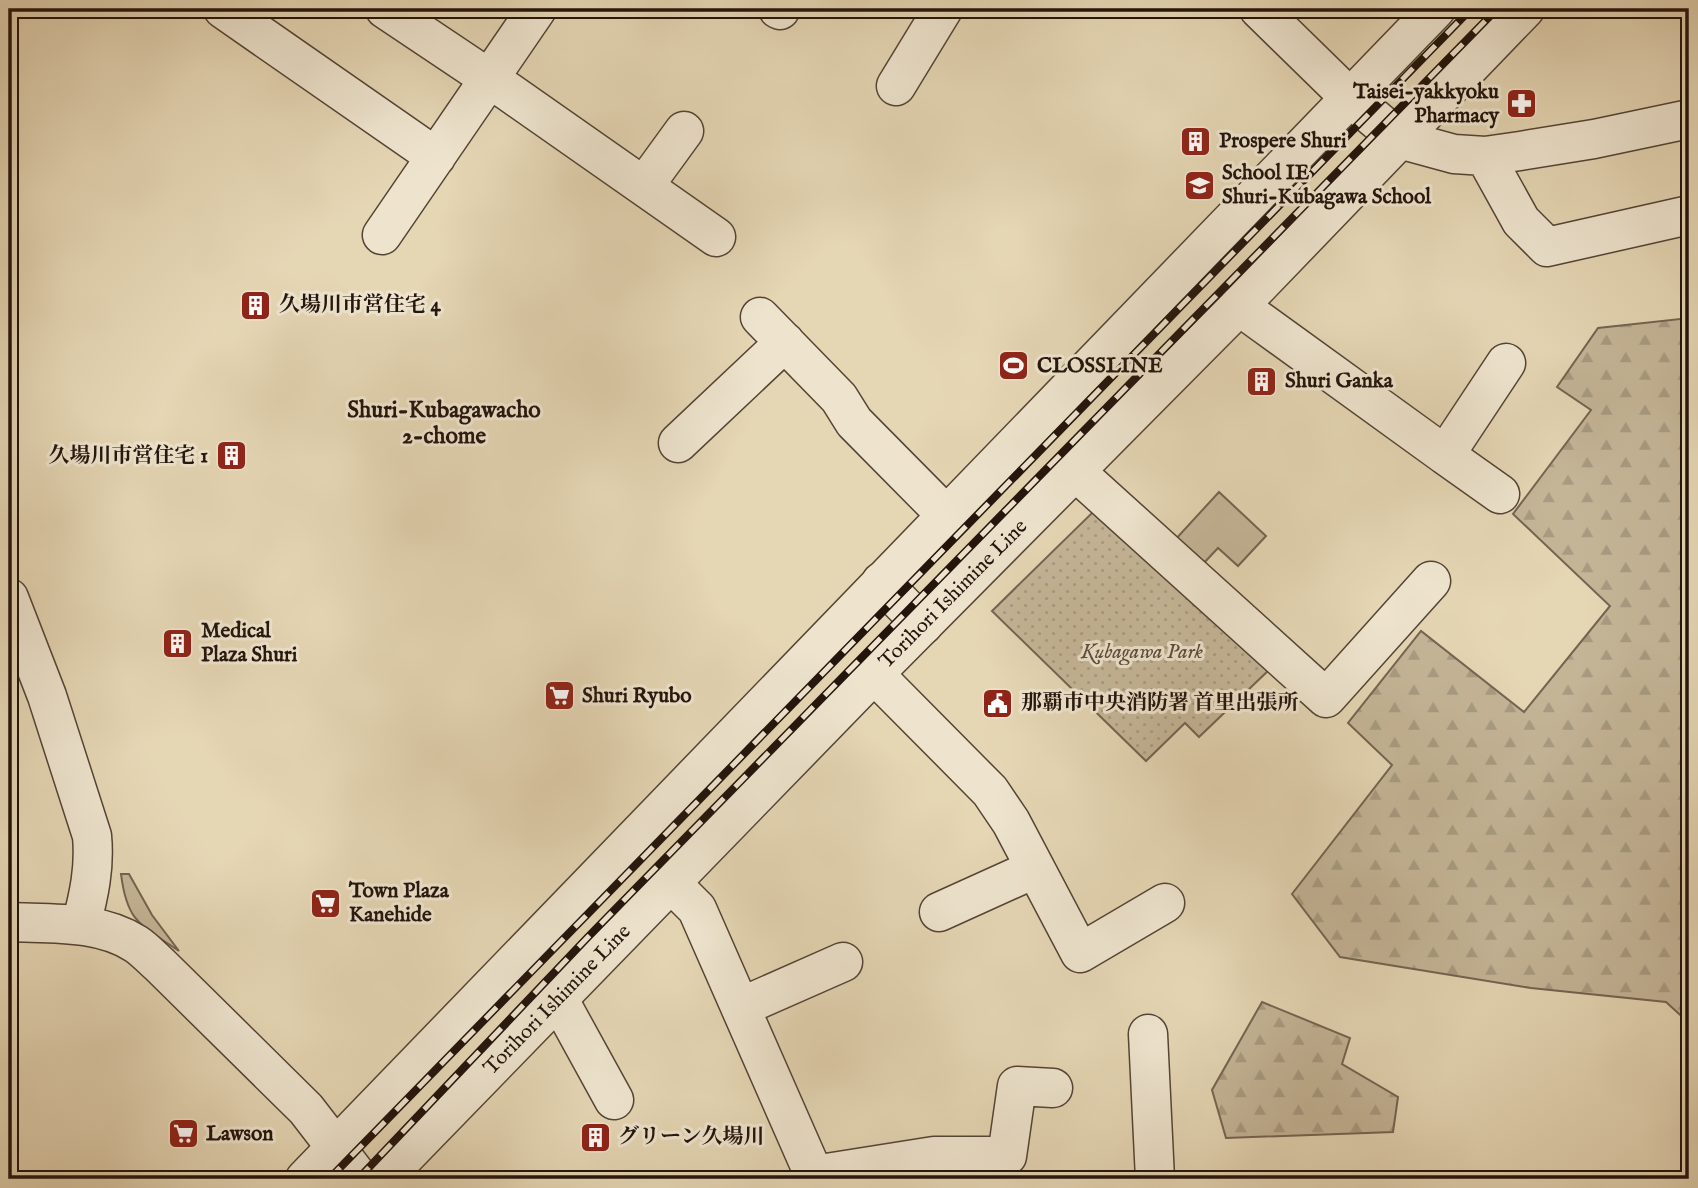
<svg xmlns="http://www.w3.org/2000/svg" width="1698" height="1188" font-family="'IM FELL English','Noto Serif JP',serif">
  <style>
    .green { fill: #c4b597; stroke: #746452; stroke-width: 2 }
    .forest { fill: url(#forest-firs); stroke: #746452; stroke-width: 2 }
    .park { fill: url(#park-dots); stroke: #746452; stroke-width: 2 }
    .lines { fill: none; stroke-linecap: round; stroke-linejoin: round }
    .minor-casing { stroke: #544436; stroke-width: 41 }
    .tertiary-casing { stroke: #544436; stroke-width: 41 }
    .minor { stroke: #eee4ce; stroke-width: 38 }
    .tertiary { stroke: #eee4ce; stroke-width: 38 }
    .rail-casing { stroke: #23140c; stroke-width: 8 }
    .rail { stroke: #eee4ce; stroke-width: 5; stroke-dasharray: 16; stroke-linecap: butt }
    .labels { text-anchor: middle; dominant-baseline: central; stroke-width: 6; stroke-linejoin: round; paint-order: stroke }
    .poi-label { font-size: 21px; font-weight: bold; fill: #23140c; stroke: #eee4ce; text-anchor: start }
    .street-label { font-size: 21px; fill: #23140c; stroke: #eee4ce }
    .park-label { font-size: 21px; font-style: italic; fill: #5b4c3d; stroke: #eee4ce }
    .neighbourhood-label { font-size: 23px; font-weight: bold; fill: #23140c; stroke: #eee4ce }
  </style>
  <defs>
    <pattern id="forest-firs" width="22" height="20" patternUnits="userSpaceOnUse" patternTransform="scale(1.75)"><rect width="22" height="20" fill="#c4b597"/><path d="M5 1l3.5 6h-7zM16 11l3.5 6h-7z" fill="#a89b81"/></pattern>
    <pattern id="park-dots" width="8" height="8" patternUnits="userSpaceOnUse" patternTransform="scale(1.75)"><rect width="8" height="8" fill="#c4b597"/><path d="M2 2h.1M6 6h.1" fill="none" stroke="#a89b81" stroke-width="1.8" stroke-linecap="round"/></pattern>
  </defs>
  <rect width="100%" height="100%" fill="#e5d6b4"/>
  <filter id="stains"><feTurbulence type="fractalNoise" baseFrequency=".00286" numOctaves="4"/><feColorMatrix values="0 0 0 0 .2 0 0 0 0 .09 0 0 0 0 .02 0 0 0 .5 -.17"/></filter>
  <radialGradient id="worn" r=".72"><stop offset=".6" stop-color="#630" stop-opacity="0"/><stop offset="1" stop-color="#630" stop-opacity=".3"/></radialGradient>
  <!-- green -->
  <path class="green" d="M1219,492L1266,536L1238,566L1218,548L1202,565L1174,541Z
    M121,874H129L152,915L179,951C141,925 127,923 121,874Z"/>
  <!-- forest -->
  <path class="forest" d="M1689,318V1023L1666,1002L1531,988L1340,957L1292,894L1392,765L1348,723L1421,631L1524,712L1610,606L1513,514L1591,410L1557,387L1598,328Z
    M1262,1002L1350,1038L1342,1064L1398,1097L1393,1132L1226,1138L1212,1090Z"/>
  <!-- park -->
  <path class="park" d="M1095,510L1272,667L1199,737L1185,723L1146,761L992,611Z"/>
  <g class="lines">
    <defs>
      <path id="minor" d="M223,9L436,157
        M385,9L509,92L716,237
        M778,9L780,10
        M1259,9L1349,97L1399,139L1454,154L1485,156L1520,151L1594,139L1689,119
        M896,86L943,9
        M1485,156L1521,221L1547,247L1689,215
        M644,186L684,131
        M382,235L537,9
        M1239,306L1445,455L1506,363
        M760,317L839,398L854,422L946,515
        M678,443L785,342
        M1445,455L1500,494
        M1075,471L1326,698L1431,581
        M881,582L923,625
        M874,674L990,791L1011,822L1080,953L1165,903
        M671,883L697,909L814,1175L934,1156H1007L1017,1086L1053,1088
        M939,912L1034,869
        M559,1000L614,1100
        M741,1007L843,962
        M1148,1034L1155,1179"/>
      <g id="tertiary">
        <path d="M9,598L47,696L92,836C95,867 89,895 81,925"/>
        <path d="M9,922C50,924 99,920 136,944C145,950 152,958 160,965L306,1109L360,1179"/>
        <path d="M305,1179L1436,9"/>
        <path id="s1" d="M383,1179L874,674L1239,306L1525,9"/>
      </g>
    </defs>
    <!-- minor casing -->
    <use href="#minor" class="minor-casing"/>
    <!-- tertiary casing -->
    <use href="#tertiary" class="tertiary-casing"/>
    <!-- minor -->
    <use href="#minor" class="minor"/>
    <!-- tertiary -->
    <use href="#tertiary" class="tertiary"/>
    <defs>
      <path id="rail" d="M329,1179L1471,9
        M358,1179L588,937L1497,9"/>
    </defs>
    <!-- rail casing -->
    <use href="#rail" class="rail-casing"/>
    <!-- rail -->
    <use href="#rail" class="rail"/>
  </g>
  <!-- icons -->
  <defs>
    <symbol id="pharmacy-square" viewBox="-11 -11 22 22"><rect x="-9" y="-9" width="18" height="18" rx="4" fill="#8f2418" stroke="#eee4ce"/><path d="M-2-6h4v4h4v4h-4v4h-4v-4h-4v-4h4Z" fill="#fff"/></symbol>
    <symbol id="building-square" viewBox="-11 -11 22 22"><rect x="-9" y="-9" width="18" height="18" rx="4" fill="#8f2418" stroke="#eee4ce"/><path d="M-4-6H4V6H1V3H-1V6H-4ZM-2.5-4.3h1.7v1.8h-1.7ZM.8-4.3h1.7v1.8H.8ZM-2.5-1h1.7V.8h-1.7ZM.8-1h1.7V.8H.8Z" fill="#fff"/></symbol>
    <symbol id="school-square" viewBox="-11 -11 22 22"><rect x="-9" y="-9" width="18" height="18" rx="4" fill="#8f2418" stroke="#eee4ce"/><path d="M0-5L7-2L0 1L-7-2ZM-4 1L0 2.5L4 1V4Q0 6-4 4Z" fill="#fff"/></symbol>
    <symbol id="stadium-square" viewBox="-11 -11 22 22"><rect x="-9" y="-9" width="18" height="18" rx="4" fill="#8f2418" stroke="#eee4ce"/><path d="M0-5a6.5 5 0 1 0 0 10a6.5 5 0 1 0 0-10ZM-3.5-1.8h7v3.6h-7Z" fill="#fff"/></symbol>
    <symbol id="supermarket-square" viewBox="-11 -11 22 22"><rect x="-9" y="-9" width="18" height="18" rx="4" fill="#8f2418" stroke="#eee4ce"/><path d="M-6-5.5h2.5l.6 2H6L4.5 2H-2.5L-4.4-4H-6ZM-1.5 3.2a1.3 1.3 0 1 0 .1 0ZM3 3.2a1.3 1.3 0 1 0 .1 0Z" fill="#fff"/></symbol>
    <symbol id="civic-square" viewBox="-11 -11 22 22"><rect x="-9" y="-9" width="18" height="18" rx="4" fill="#8f2418" stroke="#eee4ce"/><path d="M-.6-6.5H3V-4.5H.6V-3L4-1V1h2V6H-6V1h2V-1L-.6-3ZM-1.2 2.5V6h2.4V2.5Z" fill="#fff"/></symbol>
  </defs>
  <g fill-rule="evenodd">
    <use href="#pharmacy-square" x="1504" y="86" width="35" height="35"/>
    <use href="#building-square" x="1178" y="124" width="35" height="35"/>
    <use href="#school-square" x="1182" y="168" width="35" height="35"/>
    <use href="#building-square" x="238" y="288" width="35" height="35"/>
    <use href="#stadium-square" x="996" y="348" width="35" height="35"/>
    <use href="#building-square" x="1244" y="364" width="35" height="35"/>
    <use href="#building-square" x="214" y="438" width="35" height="35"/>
    <use href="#building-square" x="160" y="626" width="35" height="35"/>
    <use href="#supermarket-square" x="542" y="678" width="35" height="35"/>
    <use href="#civic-square" x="980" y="686" width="35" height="35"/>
    <use href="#supermarket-square" x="308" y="886" width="35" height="35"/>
    <use href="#supermarket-square" x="166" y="1116" width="35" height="35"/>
    <use href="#building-square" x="578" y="1120" width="35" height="35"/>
  </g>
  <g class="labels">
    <!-- poi labels -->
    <g class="poi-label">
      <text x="1499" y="92" text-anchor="end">Taisei-yakkyoku<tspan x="1499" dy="24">Pharmacy</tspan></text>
      <text x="1219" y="141">Prospere Shuri</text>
      <text x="1222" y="173">School IE<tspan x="1222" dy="24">Shuri-Kubagawa School</tspan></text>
      <text x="279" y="305">久場川市営住宅 4</text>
      <text x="1037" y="366">CLOSSLINE</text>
      <text x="1285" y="381">Shuri Ganka</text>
      <text x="208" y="456" text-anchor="end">久場川市営住宅 1</text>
      <text x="201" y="631">Medical<tspan x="201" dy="24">Plaza Shuri</tspan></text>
      <text x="582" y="696">Shuri Ryubo</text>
      <text x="1021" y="703">那覇市中央消防署 首里出張所</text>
      <text x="349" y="891">Town Plaza<tspan x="349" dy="24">Kanehide</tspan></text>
      <text x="206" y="1134">Lawson</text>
      <text x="618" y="1137">グリーン久場川</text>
    </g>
    <!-- street labels -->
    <g class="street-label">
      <text stroke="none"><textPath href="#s1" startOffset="817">Torihori Ishimine Line</textPath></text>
      <text stroke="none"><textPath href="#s1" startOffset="250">Torihori Ishimine Line</textPath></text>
    </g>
    <!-- park labels -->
    <g class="park-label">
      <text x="1142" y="652">Kubagawa Park</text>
    </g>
    <!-- neighbourhood labels -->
    <g class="neighbourhood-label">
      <text x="444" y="410">Shuri-Kubagawacho<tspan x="444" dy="26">2-chome</tspan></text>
    </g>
  </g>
  <!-- margin -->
  <rect width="1698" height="1188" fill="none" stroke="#e5d6b4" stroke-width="35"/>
  <rect x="10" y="10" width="1677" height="1167" fill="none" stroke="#23140c" stroke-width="3.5"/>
  <rect x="18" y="18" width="1663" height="1153" fill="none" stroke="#23140c" stroke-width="2"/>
  <rect width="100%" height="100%" filter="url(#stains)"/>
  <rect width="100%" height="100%" fill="url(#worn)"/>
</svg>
